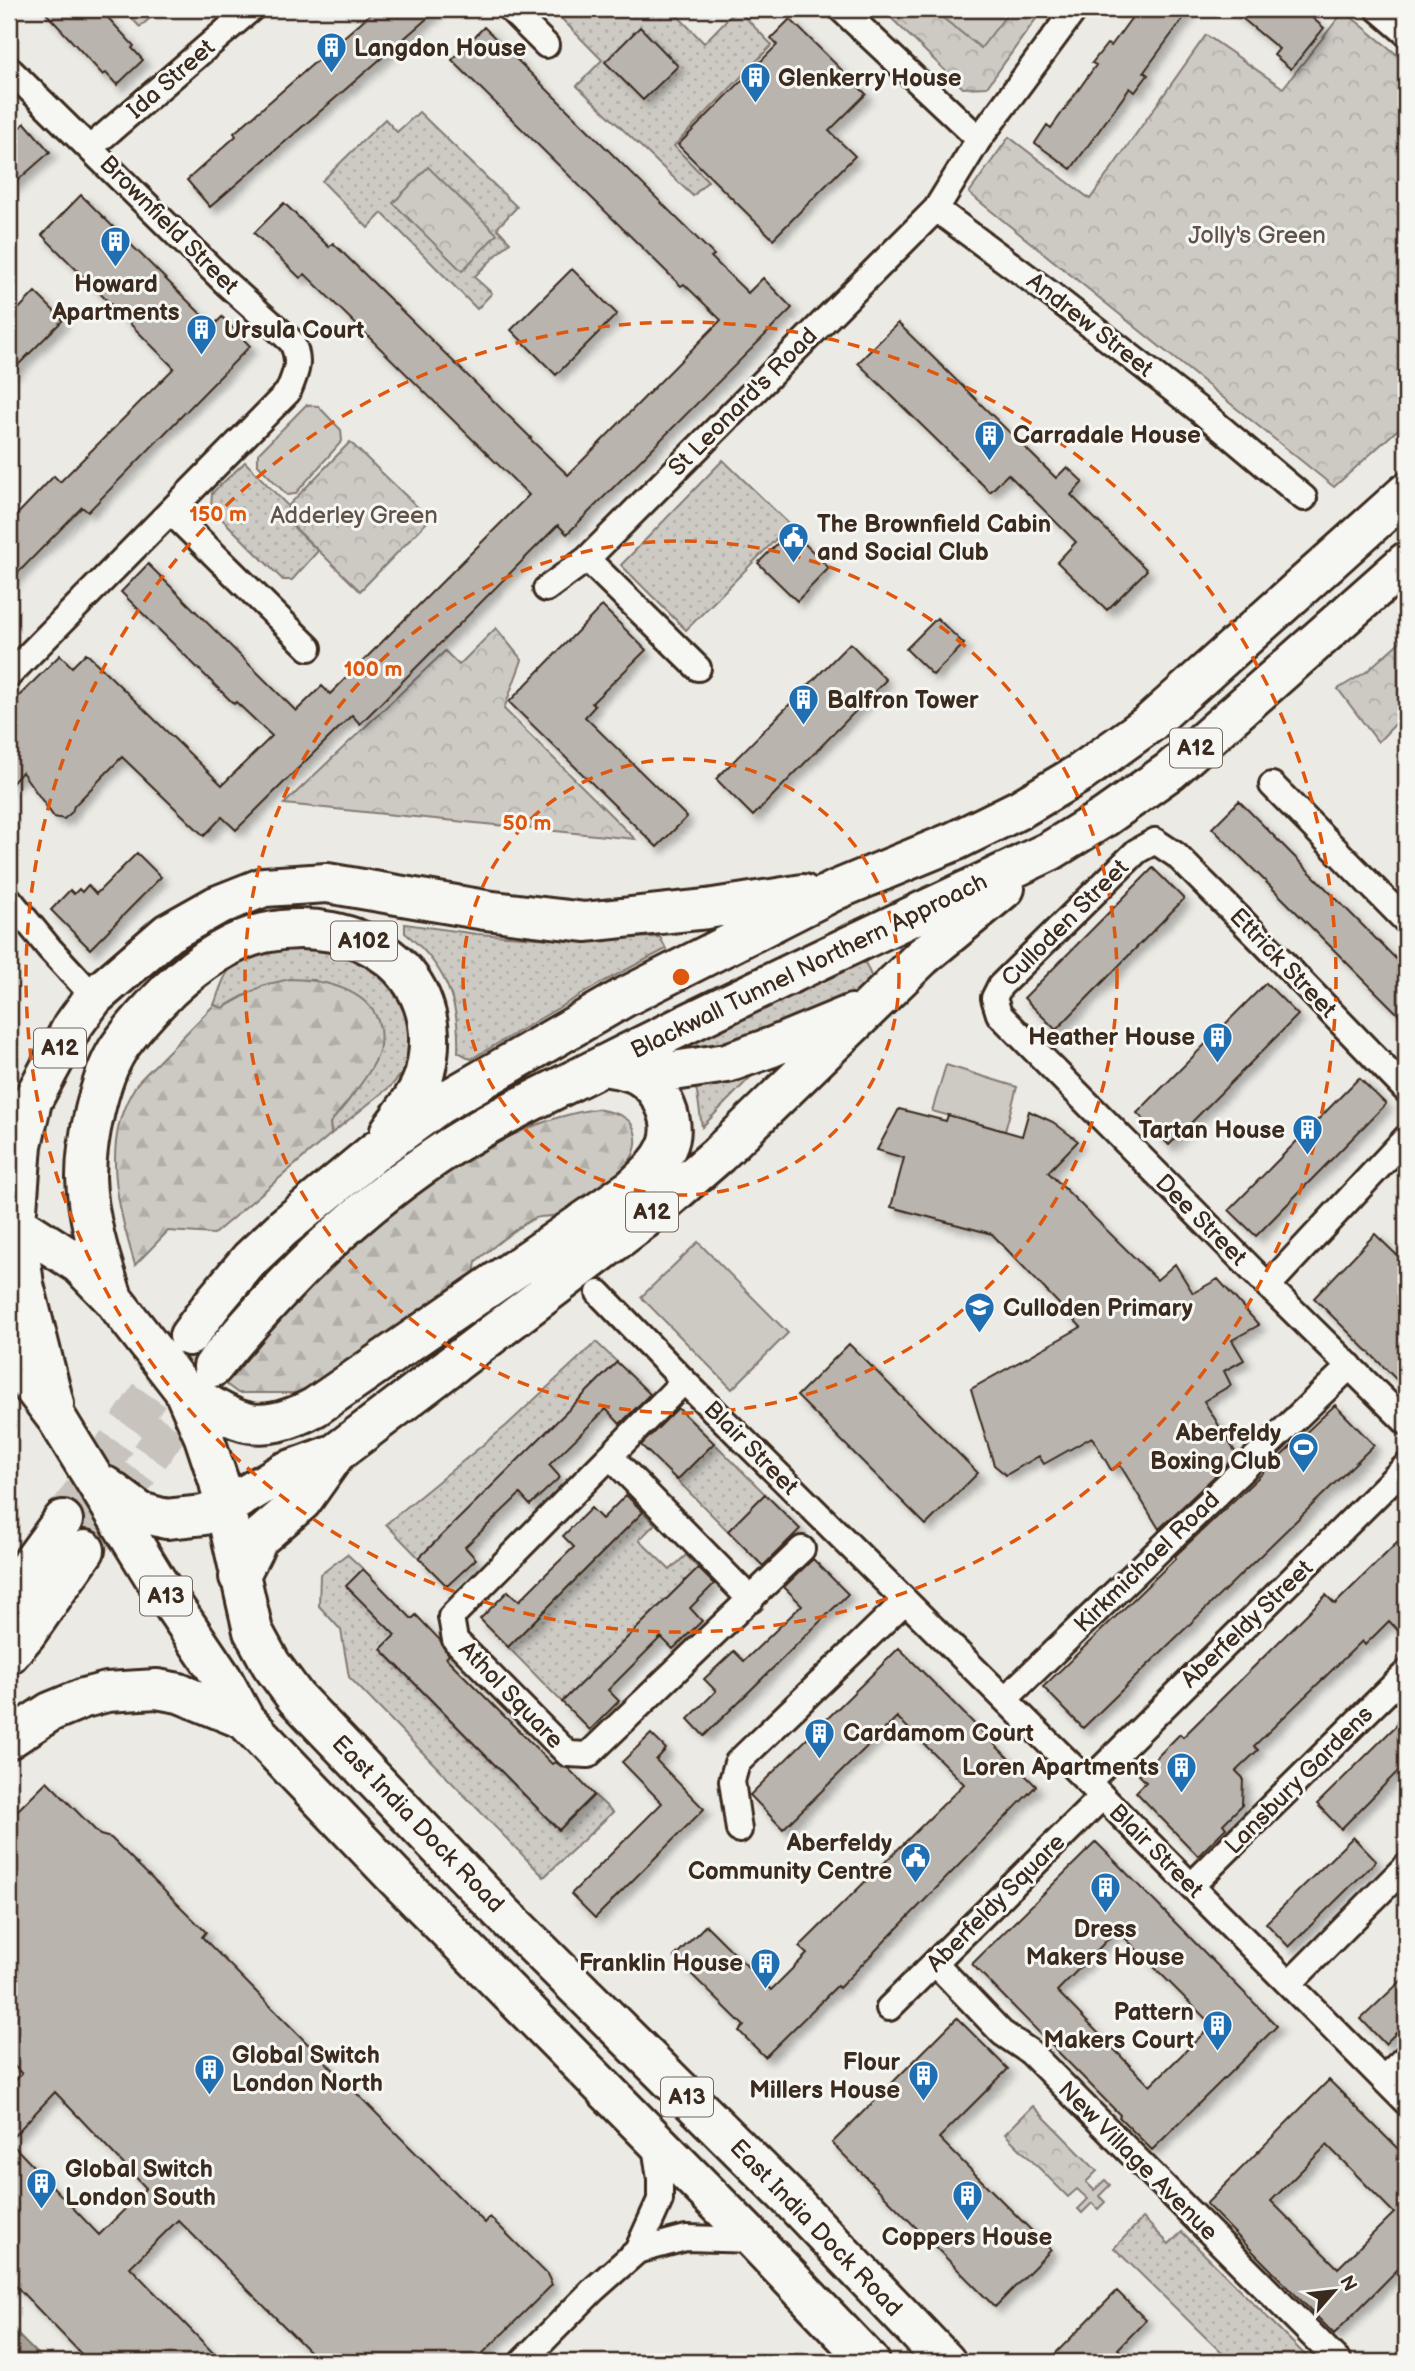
<svg xmlns="http://www.w3.org/2000/svg" width="1415" height="2371" font-family="'Balsamiq Sans',sans-serif">
  <style>
    .grass { fill: url(#grass-dots); stroke: #847a71; stroke-width: 2 }
    .forest { fill: url(#forest-firs); stroke: #847a71; stroke-width: 2 }
    .park { fill: url(#park-crowns); stroke: #847a71; stroke-width: 2 }
    .pitch { fill: #cdcac4; stroke: #847a71; stroke-width: 2 }
    .water { fill: #a8a198; stroke: #7c7167; stroke-width: 2 }
    .building { fill: #bab4ae; stroke: #3b2a1e; stroke-width: 2; fill-rule: evenodd; filter: url(#shadow) }
    .lines { fill: none; stroke-linecap: round; stroke-linejoin: round }
    .highway-tunnel { stroke: #c8c4bd; stroke-width: 38; stroke-dasharray: 38 19; stroke-linecap: butt }
    .street-casing { stroke: #3b2a1e; stroke-width: 30 }
    .highway-casing { stroke: #3b2a1e; stroke-width: 44 }
    .street { stroke: #f6f6f2; stroke-width: 24 }
    .highway { stroke: #f6f6f2; stroke-width: 38 }
    .ring { fill: none; stroke: #df570d; stroke-width: 3.5; stroke-dasharray: 12 9 }
    .labels { text-anchor: middle; dominant-baseline: central; stroke-width: 6; stroke-linejoin: round; paint-order: stroke }
    .shield { fill: #f6f6f2; stroke: #73675e; stroke-width: 2 }
    .shield-label { font-size: 23px; font-weight: bold; fill: #3b2a1e }
    .poi-label { font-size: 24px; font-weight: bold; fill: #3b2a1e; stroke: #f6f6f2; text-anchor: start }
    .street-label { font-size: 24px; fill: #3b2a1e; stroke: #f6f6f2 }
    .park-label { font-size: 24px; fill: #605248; stroke: #f6f6f2 }
    .centre { fill: #df570d; stroke: #f6f6f2; stroke-width: 3.5 }
    .ring-label { font-size: 21px; text-anchor: middle; font-weight: bold; fill: #df570d; stroke: #f6f6f2; stroke-width: 6; stroke-linejoin: round; paint-order: stroke }
  </style>
  <defs>
    <pattern id="grass-dots" width="8" height="8" patternUnits="userSpaceOnUse" patternTransform="scale(1.75)"><rect width="8" height="8" fill="#cdcac4"/><path d="M2 2h.1M6 6h.1" fill="none" stroke="#b1aea8" stroke-width="1.8" stroke-linecap="round"/></pattern>
    <pattern id="forest-firs" width="22" height="20" patternUnits="userSpaceOnUse" patternTransform="scale(1.75)"><rect width="22" height="20" fill="#cdcac4"/><path d="M5 1l3.5 6h-7zM16 11l3.5 6h-7z" fill="#b1aea8"/></pattern>
    <pattern id="park-crowns" width="20" height="18" patternUnits="userSpaceOnUse" patternTransform="scale(1.75)"><rect width="20" height="18" fill="#cdcac4"/><path d="M2 6a3 3 0 1 1 6 0M12 15a3 3 0 1 1 6 0" fill="none" stroke="#b1aea8"/></pattern>
    <filter id="shadow"><feDropShadow dx="6" dy="6" stdDeviation="3.5" flood-color="#0004"/></filter>
  </defs>
  <rect width="100%" height="100%" fill="#ebeae5"/>
  <filter id="ink" filterUnits="userSpaceOnUse"><feTurbulence type="fractalNoise" baseFrequency=".0143" numOctaves="2"/><feDisplacementMap in="SourceGraphic" scale="14" xChannelSelector="R" yChannelSelector="G"/><feConvolveMatrix kernelMatrix="1 2 1 2 8 2 1 2 1" color-interpolation-filters="sRGB"/></filter>
  <g filter="url(#ink)">
    <!-- grass -->
    <path class="grass" d="M552,9H671L704,43L737,9L772,45L674,146L708,181L693,196L577,86L602,60Z
      M419,112L517,207L497,228L510,242L474,277L492,293L477,309L382,213L368,228L322,181L385,119L397,132Z
      M723,460L790,525L686,630L621,565Z
      M245,462L288,506L285,519L318,551L292,580H283L211,508L212,493Z
      M405,924L477,934L565,940L660,937L666,949L603,982L471,1059L458,1052C460,1002 445,965 405,933Z
      M312,946L358,959L397,986L412,1026L410,1052L404,1071L392,1085L331,1134L330,1123L349,1100L379,1052L315,980C276,978 255,988 222,1008L214,1005C218,995 221,983 227,973C241,951 288,949 312,946Z
      M863,958L873,980L853,995L747,1043L668,1054Z
      M769,1058L702,1127L697,1092L692,1080Z
      M596,1342L617,1362L419,1558L386,1524L506,1426Z
      M714,1443L765,1494L728,1531L677,1480Z
      M643,1512L655,1524L639,1540L670,1570L686,1555L698,1568L562,1702L508,1647Z
      M347,1554L363,1569L347,1586L395,1635L381,1650L559,1830L594,1795L613,1812L544,1877L349,1677L341,1630L319,1606L320,1575Z
      M1143,2218L1169,2244L1182,2232L1311,2361L1231,2362L1114,2248Z"/>
    <!-- forest -->
    <path class="forest" d="M290,979C332,980 391,995 379,1051C374,1071 344,1106 330,1123L331,1134L214,1234L168,1231L135,1265C118,1207 100,1141 135,1087C141,1077 153,1068 161,1059C179,1041 196,1023 214,1005L223,1008L264,985Z
      M596,1109C611,1112 631,1114 635,1132C643,1162 611,1178 590,1192C580,1199 570,1208 560,1214C552,1218 541,1215 533,1219C513,1229 494,1247 476,1261L474,1276L303,1393H238L223,1382C312,1280 457,1129 596,1109Z"/>
    <!-- park -->
    <path class="park" d="M123,9H160L140,27Z
      M882,9H1043L987,87L963,88Z
      M1344,11L1406,62V422L1334,487L969,193L1009,137L1090,199L1206,35L1283,88Z
      M428,167L497,234L462,271L393,203Z
      M350,442L430,519L360,591L285,518L288,506Z
      M496,628L522,660L504,709L635,839L284,804L445,651L459,665Z
      M1406,636V713L1378,742L1338,689L1366,672Z
      M1033,2106L1097,2171L1086,2182L1094,2190L1105,2180L1110,2185L1099,2196L1105,2202L1098,2209L1092,2203L1082,2213L1078,2209L1088,2199L1077,2189L1068,2197L1005,2134Z"/>
    <!-- pitch -->
    <path class="pitch" d="M951,9H1011L981,48L943,18Z
      M306,405L318,406L341,430L342,441L295,494L287,495L258,465V454Z
      M946,1065L1017,1087L1005,1131L932,1111Z
      M698,1242L788,1333L732,1389L641,1297Z"/>
    <!-- water -->
    <path class="water" d="M9,2326L45,2362H9Z"/>
    <!-- building -->
    <path class="building" d="M42,9H100L134,46L132,48L143,60L117,85L106,73L103,75Z
      M376,9H438L210,207L187,180L236,136L234,133Z
      M1138,9H1190L1144,72L1148,75L1135,92L1130,88L1071,169L1035,143L1047,125L1051,128L1096,65L1092,63L1107,44L1111,46Z
      M1231,9H1302L1324,28L1291,69L1274,55L1279,49Z
      M790,19L866,94L829,131L855,156L773,239L678,145L777,45L771,38Z
      M484,27L714,255L711,257L748,293L763,278L792,308L567,534L558,525L360,724L352,715L236,830L222,817L204,836L122,757L74,806L72,812L64,819L54,817L22,772L9,787V706L60,655L72,667L86,653L222,785L272,736L236,702L234,704L121,592L148,564L296,711L322,686L330,694L529,495L305,274L300,278L254,233L284,203L329,247L333,243L531,438L530,439L568,475L721,320L684,284L681,286L452,60Z
      M640,27L678,66L643,100L605,62Z
      M25,123L50,152L9,188V137Z
      M81,195L213,326L222,317L250,346L88,512L82,507L9,582V523L54,476L60,482L174,368L42,235Z
      M572,269L617,314L556,375L511,330Z
      M35,292L63,320L9,374V319Z
      M898,323L1056,478L1067,467L1083,482L1071,495L1147,570L1107,610L1057,562L1076,542L1008,474L990,492L858,363Z
      M791,530L829,568L797,601L758,563Z
      M602,606L646,650L592,703L595,706L585,717L687,817L657,847L509,702Z
      M937,618L964,644L933,675L906,649Z
      M850,643L886,680L753,816L716,779Z
      M1239,801L1406,969V1022L1212,828Z
      M137,853L161,877L90,949L51,910L70,890L74,894L79,889L82,892L88,885L96,894Z
      M1153,868L1184,899L1056,1030L1024,998Z
      M1266,983L1298,1015L1169,1145L1137,1113Z
      M1359,1078L1386,1104L1256,1236L1229,1210Z
      M899,1109L946,1121L948,1115L1022,1136L1029,1111L1053,1122L1078,1141L1048,1172L1157,1280L1175,1264L1193,1293L1218,1279L1259,1325L1232,1340L1244,1360L1224,1371L1231,1385L1204,1401L1237,1455L1159,1529L1120,1465L1111,1470L1092,1437L1044,1464L1039,1456L1006,1475L994,1465L971,1389L1081,1327L992,1234L891,1207L904,1158L877,1150Z
      M1375,1234L1406,1264V1389L1314,1298Z
      M849,1344L978,1473L926,1525L797,1396Z
      M617,1362L650,1394L620,1424L606,1409L549,1465L560,1477L530,1505L520,1494L465,1547L476,1559L447,1586L419,1558Z
      M1335,1405L1374,1445L1083,1728L1043,1687L1176,1558L1175,1556Z
      M678,1408L714,1443L677,1480L641,1445Z
      M765,1494L800,1529L763,1566L728,1531Z
      M626,1495L643,1512L508,1647L480,1619L508,1591L519,1601L545,1575L574,1547L563,1536L591,1508L602,1519Z
      M1406,1534V1639L1389,1621L1365,1645L1362,1641L1254,1746L1258,1750L1236,1771L1243,1778L1242,1805L1223,1824L1226,1828L1198,1856L1136,1792L1146,1782L1139,1775L1180,1734L1183,1737L1326,1595L1335,1604Z
      M813,1559L848,1594L704,1736L688,1719L716,1691L704,1679L734,1651L744,1661L802,1605L784,1587Z
      M698,1568L714,1584L690,1608L702,1621L673,1649L661,1637L608,1690L619,1701L590,1730L562,1702Z
      M363,1569L412,1619L416,1615L440,1640L449,1655L446,1658L552,1764L555,1762L569,1769L594,1795L559,1830L381,1649L395,1635L346,1586Z
      M899,1648L1036,1786L839,1988L837,1986L765,2057L739,2031L744,2026L674,1957L706,1925L771,1990L807,1954L799,1947L964,1784L897,1717L783,1829L750,1795Z
      M1406,1716V1763L1341,1829L1317,1804Z
      M651,1734L666,1749L656,1760L704,1809L595,1918L571,1894L662,1803L622,1762Z
      M47,1781L100,1835L111,1838L206,1932L202,1937L485,2223L490,2217L547,2274L552,2285L474,2362H320L178,2220L130,2267L222,2362H89L9,2279V2086L22,2074L9,2061V1819ZM55,2092L146,2188L99,2235L9,2141Z
      M1353,1837L1376,1861L1289,1947L1266,1923Z
      M1096,1842L1277,2026L1152,2150L1119,2117L1120,2115L972,1964ZM1117,1930L1212,2025L1150,2086L1057,1991Z
      M1406,1976V2023L1385,2044L1361,2019Z
      M957,2018L1008,2069L939,2138L1051,2250L995,2307L832,2143Z
      M1329,2080L1406,2157V2261L1334,2334L1206,2204ZM1327,2145L1394,2213L1338,2268L1271,2201Z
      M1117,2291L1146,2320L1118,2349L1132,2362H1047Z"/>
    <g class="lines">
      <!-- highway-tunnel -->
      <path class="highway-tunnel" d="M63,1520L185,1343
        M85,1550L205,1377"/>
      <defs>
        <path id="street" d="M510,9L546,45
          M841,9L979,139
          M1378,9L1406,33
          M9,69L228,285L291,341C302,360 296,373 288,392L9,675
          M90,148L251,9
          M936,209L1053,296L1203,413L1304,498
          M171,512L309,648
          M587,559L698,668
          M546,589L587,559L936,209L979,139L1075,9
          M1272,785L1406,921
          M9,899L49,948L94,997
          M1406,1090L1265,944L1176,855L1155,841L1137,851L1000,986L994,998L999,1014L1268,1286L1406,1422
          M1268,1286L1406,1138
          M599,1293L684,1381L1088,1782L1406,2102
          M684,1381L451,1617L455,1640L568,1754L588,1755L802,1549
          M611,1457L751,1600
          M1005,1699L1350,1366
          M1088,1782L1406,1466
          M739,1830L732,1781L737,1763L905,1601
          M1191,1886L1406,1673
          M935,1963L1002,2033L1030,2052L1339,2362
          M1289,1984L1406,1866
          M889,2008L1102,1797
          M1383,2079L1406,2057
          M637,2251L686,2238L754,2240
          M522,2362L593,2290L637,2251L660,2200V2179L654,2139"/>
        <path id="highway" d="M640,1076L727,1063L772,1047L852,1014
          M9,1219L79,1264L113,1299L183,1389L204,1437L219,1482L253,1631L271,1664L296,1698L501,1912L793,2202L946,2362
          M112,1295C100,1258 87,1217 86,1177C86,1141 99,1079 118,1049C133,1027 151,1008 170,989C196,965 228,941 264,933C355,913 450,970 425,1072C420,1093 402,1114 390,1131
          M189,1336L214,1302L250,1259L284,1227L377,1150L440,1104L623,998L836,890L955,841L1020,809L1082,772L1150,723L1406,493
          M9,1356L57,1419L156,1580L222,1678L245,1720L396,1878L754,2240L870,2362
          M213,1367C277,1288 350,1214 435,1157C487,1121 545,1095 602,1066C750,991 901,922 1050,851L1105,817L1170,771L1406,562
          M183,1389C235,1421 255,1439 315,1407L631,1189C645,1176 659,1165 667,1147C678,1123 662,1089 640,1076C629,1069 615,1068 603,1066
          M54,1404L24,1285L16,1222L22,1145L32,1101L72,1027L94,997L168,933L216,906L264,887L327,883L485,910L585,922L707,909L803,894
          M105,1486L140,1512L166,1519L204,1515L225,1507L284,1472L336,1453L643,1220L718,1155L922,957L1005,888
          M239,1577L259,1538L302,1501L336,1453
          M9,1594L63,1520
          M9,1654L26,1634L85,1550
          M9,1739L50,1712L84,1698L107,1692L157,1689L179,1693L245,1720"/>
      </defs>
      <!-- street casing -->
      <use href="#street" class="street-casing"/>
      <!-- highway casing -->
      <use href="#highway" class="highway-casing"/>
      <!-- street -->
      <use href="#street" class="street"/>
      <!-- highway -->
      <use href="#highway" class="highway"/>
    </g>
  </g>
  <!-- distance rings -->
  <g class="ring">
    <circle cx="681" cy="977" r="218"/>
    <circle cx="681" cy="977" r="436"/>
    <circle cx="681" cy="977" r="655"/>
  </g>
  <!-- icons -->
  <defs>
    <symbol id="building-pin" viewBox="-11 -11 22 30"><path d="M0 17L-7.5 6A9.5 9.5 0 1 1 7.5 6Z" fill="#1f6fb2" stroke="#f6f6f2"/><path d="M-4-6H4V6H1V3H-1V6H-4ZM-2.5-4.3h1.7v1.8h-1.7ZM.8-4.3h1.7v1.8H.8ZM-2.5-1h1.7V.8h-1.7ZM.8-1h1.7V.8H.8Z" fill="#fff"/></symbol>
    <symbol id="civic-pin" viewBox="-11 -11 22 30"><path d="M0 17L-7.5 6A9.5 9.5 0 1 1 7.5 6Z" fill="#1f6fb2" stroke="#f6f6f2"/><path d="M-.6-6.5H3V-4.5H.6V-3L4-1V1h2V6H-6V1h2V-1L-.6-3ZM-1.2 2.5V6h2.4V2.5Z" fill="#fff"/></symbol>
    <symbol id="school-pin" viewBox="-11 -11 22 30"><path d="M0 17L-7.5 6A9.5 9.5 0 1 1 7.5 6Z" fill="#1f6fb2" stroke="#f6f6f2"/><path d="M0-5L7-2L0 1L-7-2ZM-4 1L0 2.5L4 1V4Q0 6-4 4Z" fill="#fff"/></symbol>
    <symbol id="stadium-pin" viewBox="-11 -11 22 30"><path d="M0 17L-7.5 6A9.5 9.5 0 1 1 7.5 6Z" fill="#1f6fb2" stroke="#f6f6f2"/><path d="M0-5a6.5 5 0 1 0 0 10a6.5 5 0 1 0 0-10ZM-3.5-1.8h7v3.6h-7Z" fill="#fff"/></symbol>
  </defs>
  <g fill-rule="evenodd">
    <use href="#building-pin" x="314" y="30" width="35" height="47"/>
    <use href="#building-pin" x="738" y="60" width="35" height="47"/>
    <use href="#building-pin" x="98" y="224" width="35" height="47"/>
    <use href="#building-pin" x="184" y="312" width="35" height="47"/>
    <use href="#building-pin" x="972" y="418" width="35" height="47"/>
    <use href="#civic-pin" x="776" y="520" width="35" height="47"/>
    <use href="#building-pin" x="786" y="682" width="35" height="47"/>
    <use href="#building-pin" x="1200" y="1020" width="35" height="47"/>
    <use href="#building-pin" x="1290" y="1112" width="35" height="47"/>
    <use href="#school-pin" x="962" y="1290" width="35" height="47"/>
    <use href="#stadium-pin" x="1286" y="1430" width="35" height="47"/>
    <use href="#building-pin" x="802" y="1716" width="35" height="47"/>
    <use href="#building-pin" x="1164" y="1750" width="35" height="47"/>
    <use href="#civic-pin" x="898" y="1840" width="35" height="47"/>
    <use href="#building-pin" x="1088" y="1870" width="35" height="47"/>
    <use href="#building-pin" x="748" y="1946" width="35" height="47"/>
    <use href="#building-pin" x="1200" y="2008" width="35" height="47"/>
    <use href="#building-pin" x="192" y="2052" width="35" height="47"/>
    <use href="#building-pin" x="906" y="2058" width="35" height="47"/>
    <use href="#building-pin" x="24" y="2166" width="35" height="47"/>
    <use href="#building-pin" x="950" y="2178" width="35" height="47"/>
  </g>
  <g class="labels">
    <!-- shield labels -->
    <g class="shield">
      <rect x="1170" y="728.5" width="52" height="39" rx="5"/>
      <rect x="331" y="921.5" width="66" height="39" rx="5"/>
      <rect x="34" y="1028.5" width="52" height="39" rx="5"/>
      <rect x="626" y="1192.5" width="52" height="39" rx="5"/>
      <rect x="140" y="1576.5" width="52" height="39" rx="5"/>
      <rect x="661" y="2077.5" width="52" height="39" rx="5"/>
    </g>
    <g class="shield-label">
      <text x="1196" y="748">A12</text>
      <text x="364" y="941">A102</text>
      <text x="60" y="1048">A12</text>
      <text x="652" y="1212">A12</text>
      <text x="166" y="1596">A13</text>
      <text x="687" y="2097">A13</text>
    </g>
    <!-- poi labels -->
    <g class="poi-label">
      <text x="354" y="48">Langdon House</text>
      <text x="778" y="78">Glenkerry House</text>
      <text x="116" y="284" text-anchor="middle">Howard<tspan x="116" dy="28">Apartments</tspan></text>
      <text x="224" y="330">Ursula Court</text>
      <text x="1013" y="435">Carradale House</text>
      <text x="817" y="524">The Brownfield Cabin<tspan x="817" dy="28">and Social Club</tspan></text>
      <text x="827" y="700">Balfron Tower</text>
      <text x="1195" y="1037" text-anchor="end">Heather House</text>
      <text x="1285" y="1130" text-anchor="end">Tartan House</text>
      <text x="1003" y="1308">Culloden Primary</text>
      <text x="1281" y="1433" text-anchor="end">Aberfeldy<tspan x="1281" dy="28">Boxing Club</tspan></text>
      <text x="843" y="1733">Cardamom Court</text>
      <text x="1159" y="1767" text-anchor="end">Loren Apartments</text>
      <text x="892" y="1843" text-anchor="end">Aberfeldy<tspan x="892" dy="28">Community Centre</tspan></text>
      <text x="1105" y="1929" text-anchor="middle">Dress<tspan x="1105" dy="28">Makers House</tspan></text>
      <text x="743" y="1963" text-anchor="end">Franklin House</text>
      <text x="1194" y="2012" text-anchor="end">Pattern<tspan x="1194" dy="28">Makers Court</tspan></text>
      <text x="232" y="2055">Global Switch<tspan x="232" dy="28">London North</tspan></text>
      <text x="900" y="2062" text-anchor="end">Flour<tspan x="900" dy="28">Millers House</tspan></text>
      <text x="65" y="2169">Global Switch<tspan x="65" dy="28">London South</tspan></text>
      <text x="967" y="2237" text-anchor="middle">Coppers House</text>
    </g>
    <!-- street labels -->
    <g class="street-label">
      <text transform="translate(171 79) rotate(-41)">Ida Street</text>
      <text transform="translate(169 225) rotate(45)">Brownfield Street</text>
      <text transform="translate(1090 325) rotate(38)">Andrew Street</text>
      <text transform="translate(743 402) rotate(-45)">St Leonard's Road</text>
      <text transform="translate(1065 923) rotate(-45)">Culloden Street</text>
      <text transform="translate(1283 963) rotate(46)">Ettrick Street</text>
      <text transform="translate(809 966) rotate(-26)">Blackwall Tunnel Northern Approach</text>
      <text transform="translate(1201 1220) rotate(45)">Dee Street</text>
      <text transform="translate(751 1448) rotate(45)">Blair Street</text>
      <text transform="translate(1147 1562) rotate(-44)">Kirkmichael Road</text>
      <text transform="translate(1247 1624) rotate(-44)">Aberfeldy Street</text>
      <text transform="translate(511 1695) rotate(46)">Athol Square</text>
      <text transform="translate(1299 1780) rotate(-45)">Lansbury Gardens</text>
      <text transform="translate(418 1824) rotate(46)">East India Dock Road</text>
      <text transform="translate(1156 1851) rotate(45)">Blair Street</text>
      <text transform="translate(996 1903) rotate(-45)">Aberfeldy Square</text>
      <text transform="translate(1138 2161) rotate(45)">New Village Avenue</text>
      <text transform="translate(816 2228) rotate(46)">East India Dock Road</text>
    </g>
    <!-- park labels -->
    <g class="park-label">
      <text x="1257" y="235">Jolly's Green</text>
      <text x="354" y="515">Adderley Green</text>
    </g>
  </g>
  <circle cx="681" cy="977" r="10" class="centre"/>
  <g class="ring-label">
    <text x="218" y="521">150 m</text>
    <text x="373" y="676">100 m</text>
    <text x="527" y="830">50 m</text>
  </g>
  <!-- margin -->
  <rect width="1415" height="2371" fill="none" stroke="#f6f6f2" stroke-width="35"/>
  <rect x="18" y="18" width="1380" height="2336" fill="none" stroke="#3b2a1e" stroke-width="2.5" filter="url(#ink)"/>
  <!-- north arrow -->
  <g transform="translate(1334 2291) rotate(62)" stroke="#f6f6f2" stroke-width="5" paint-order="stroke">
  <path d="M0-5L12 26L0 18L-12 26Z" fill="#3b2a1e"/>
  <text y="-10" font-size="19" font-weight="bold" text-anchor="middle" fill="#3b2a1e">N</text>
  </g>
</svg>
